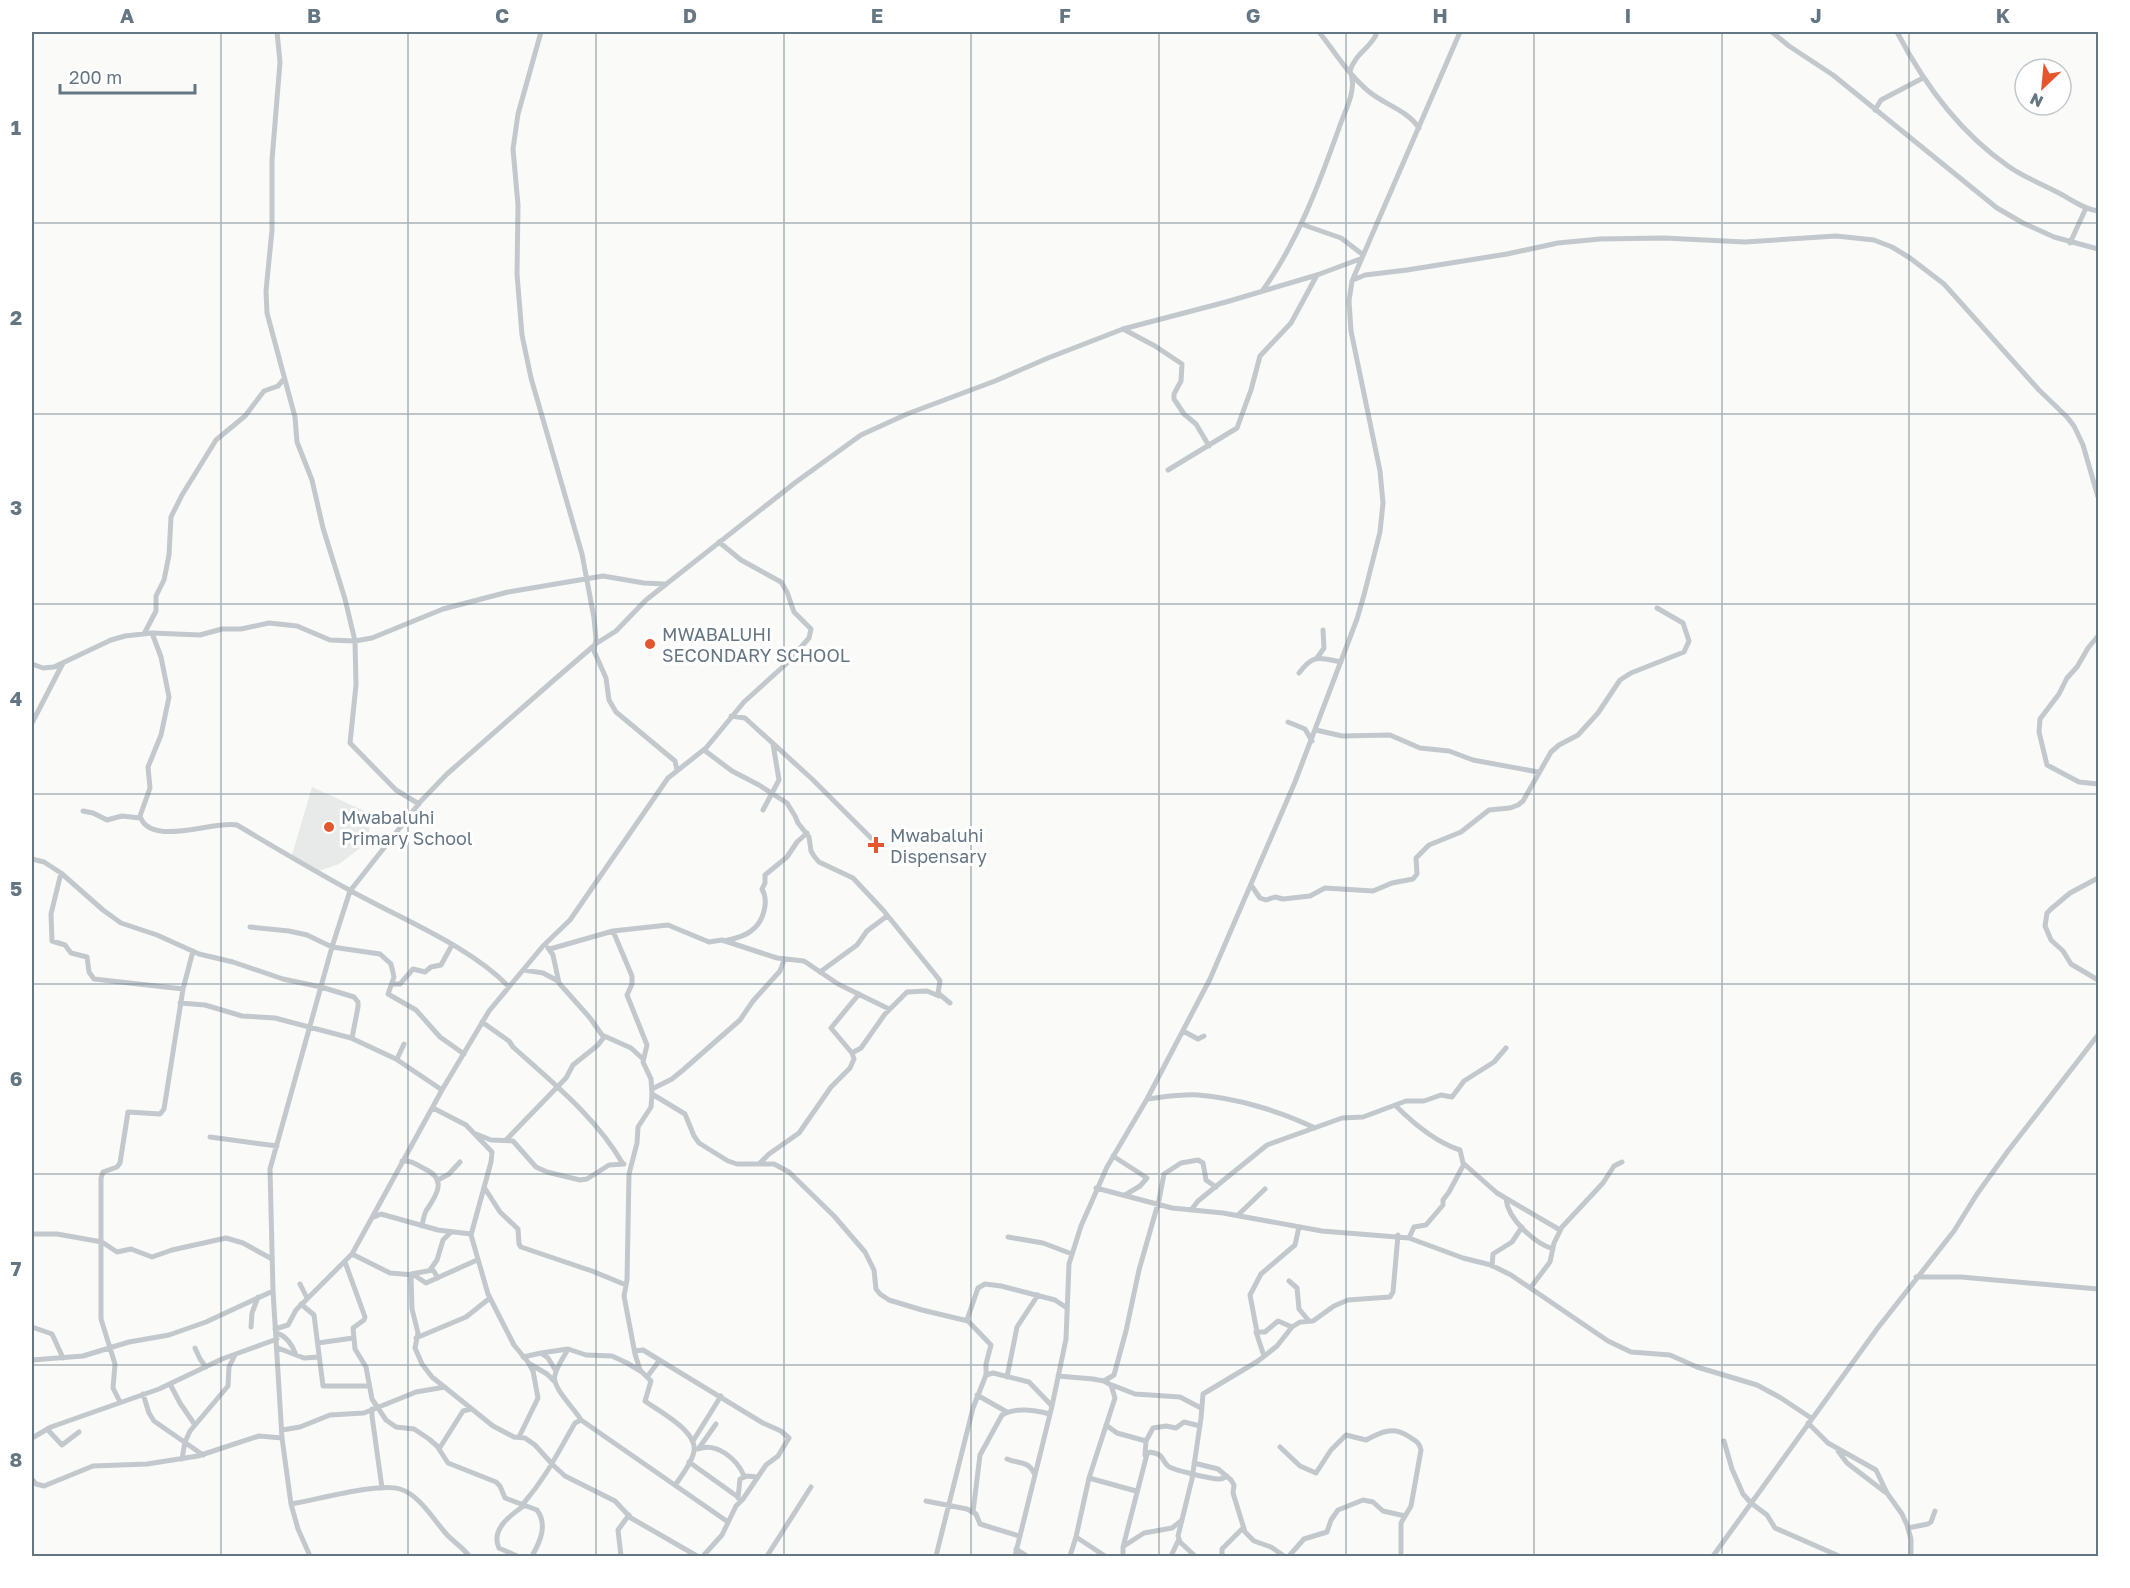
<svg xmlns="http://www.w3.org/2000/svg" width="2130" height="1588" font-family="'Golos Text',sans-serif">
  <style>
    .built { fill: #e8e9e9 }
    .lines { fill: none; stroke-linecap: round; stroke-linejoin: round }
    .minor { stroke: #c3c8cc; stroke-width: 5 }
    .grid { fill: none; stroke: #657683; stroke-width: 1.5; stroke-opacity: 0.55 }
    .poi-dot { fill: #e4572e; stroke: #fff; stroke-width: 2 }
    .labels { text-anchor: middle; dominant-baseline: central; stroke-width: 6; stroke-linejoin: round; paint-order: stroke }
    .poi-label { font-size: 18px; fill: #657683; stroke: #fff; text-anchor: start }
    .neatline { fill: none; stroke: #657683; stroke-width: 2 }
    .grid-label { font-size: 20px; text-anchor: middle; font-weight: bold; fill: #657683 }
  </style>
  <rect width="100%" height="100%" fill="#fafaf8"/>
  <!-- built -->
  <path class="built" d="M312,787L371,814L368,842L339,864L316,872L292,855Z"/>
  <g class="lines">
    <!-- minor -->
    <path class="minor" d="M277,32L280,62L272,160V230L266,291L267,313L295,417L297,442L312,480L323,528L345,599L355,641L356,685L350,743L396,790L419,804
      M541,32L518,114L513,149L518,205L517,274L522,335L531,378L582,554L594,618L596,639L594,651L606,678L609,700L616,712L675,761L677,770
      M1319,32C1335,52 1347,73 1367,90C1384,105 1406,109 1419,128
      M1772,32L1789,46L1833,75L1997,208L2023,223L2054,237L2098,249
      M1897,32C1924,84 1959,132 2008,166C2023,177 2040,183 2057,192C2071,199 2083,209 2098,211
      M1875,110L1881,100L1923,78
      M1301,224L1341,238L1362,254
      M2070,243L2086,208
      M1353,280L1365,275L1407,270L1507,254L1558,243L1600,239L1664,238L1745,242L1836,236L1874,240L1892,247L1910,258L1944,284L2039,390L2067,417L2074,426L2083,445L2098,497
      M1263,290C1298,241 1319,184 1339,128C1345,110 1358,89 1350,71C1355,54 1369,49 1376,35L1375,32
      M1123,329L1155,346L1182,364L1181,381L1174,394V399L1184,414L1196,424L1209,446
      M1168,470L1237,428L1251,390L1260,356L1291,323L1317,275
      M152,633L161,657L169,697L161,735L148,767L150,788L140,816C150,848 214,820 237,825C281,851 324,877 368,900C413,924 474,950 509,987
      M144,634L156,611V596L164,580L169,555L171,517L182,495L216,440L245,416L264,391L278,386L284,379
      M2098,636L2088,648L2077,667L2067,678L2059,694L2040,719L2039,732L2047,765L2079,782L2098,784
      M1317,658L1324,648L1323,630
      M32,664L43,668L54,667L111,640L125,636L152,633L200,635L222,629H241L269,623L297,626L330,640L355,641L372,638L443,609L508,592L603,576L644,583L664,584
      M1299,673C1314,653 1319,658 1341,662
      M731,716L745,718L812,779L871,838
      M1288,722L1305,729L1312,741
      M32,723L63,663
      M1316,730L1342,736L1390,735L1420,748L1449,751L1473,760L1538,772
      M704,750L732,771L759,785L787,803L795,816L798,823L809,837L811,851L814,856L819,862L853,878L883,910L938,978L940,981L938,993L950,1003
      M763,810L779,780L773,744
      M83,811L93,813L107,820L122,816L140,818
      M32,859L44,862L61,873L103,910L121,923L157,935L199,954L233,962L283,979L321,987L354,997L358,1002V1007L352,1038
      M61,873L51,914L52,941L65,945L71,953L87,957L89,972L94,979L183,989
      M2098,878L2070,893L2051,909L2047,913L2045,926L2051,940L2063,951L2071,964L2098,980
      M1251,885L1260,898L1266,900L1275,897L1283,899L1310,896L1325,888L1373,891L1392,883L1413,879L1417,874L1416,858L1429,845L1461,832L1489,810L1510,808L1518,805L1523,801L1551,752L1559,745L1578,735L1598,713L1620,680L1631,673L1684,652L1689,641L1683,623L1657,608
      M250,927L289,931L307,935L332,947L380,954L391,964L394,977L388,994L416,1010L440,1037L464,1054
      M613,931L632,976V984L627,995L647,1045L643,1062L651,1079L652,1094L651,1107L638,1127L637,1143L629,1174L627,1280L624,1296L635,1354L640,1370L651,1381L645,1401C660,1412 702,1433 693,1455C690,1465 682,1475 676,1484
      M724,941C733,939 744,937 751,931C764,922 769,901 762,889L765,883V875L787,857L797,842L807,833
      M548,948L553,955L559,983L590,1018L602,1035L631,1048L643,1059
      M550,949L613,931L668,925L709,942L722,940L777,958L804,961L838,984L889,1009
      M524,970L543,973L558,981
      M820,972L857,945L867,931L887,916
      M393,984H400L413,969L425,972L431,967L441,965L452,945
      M180,1003L205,1005L242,1016L275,1018L351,1038L396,1059L442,1090
      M482,1022L509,1041L513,1047C552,1082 597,1118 623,1164
      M1183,1031L1198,1039L1204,1036
      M852,1053L861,1048L885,1014L907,992L927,991L939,996
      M397,1059L404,1044
      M652,1089L672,1079L683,1070L740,1020L753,1001L780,971L784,960
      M652,1094L685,1114L694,1136L699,1143L728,1161L737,1164H774L789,1172L834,1216L865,1252L874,1270L876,1289L880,1294L889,1300L922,1310L968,1321L991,1345L986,1364V1375
      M1147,1099C1164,1097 1181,1094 1198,1095C1236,1098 1280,1111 1315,1128
      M1396,1106C1414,1124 1435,1142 1460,1150L1463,1163L1497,1193L1560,1230
      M433,1108L466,1125L492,1152L491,1162L471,1235L488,1294L514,1345L528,1362L533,1371L538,1398L519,1437
      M476,1134L491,1140L513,1141L536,1167L547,1172L580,1180L587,1179L609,1165L624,1164
      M210,1137L277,1146
      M507,1139L566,1078L573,1065L598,1045L604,1037
      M1113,1156L1147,1178L1140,1186L1125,1195
      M402,1161C411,1160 417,1165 425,1169C446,1179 438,1193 428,1208C424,1212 423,1221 422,1226
      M760,1163L769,1154L799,1133L831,1087L850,1068L854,1059L852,1053L831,1028L859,994
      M438,1180L449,1174L460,1162
      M484,1187L500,1212L518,1229L519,1244L521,1247L592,1271L626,1285
      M1096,1188L1172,1208L1223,1213L1322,1231L1409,1238L1463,1258L1491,1265L1511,1275L1608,1341L1631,1352L1670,1355L1697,1367L1757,1385L1781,1398L1811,1418
      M1506,1199C1508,1219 1534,1243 1553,1249
      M1191,1210L1198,1201L1267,1145L1342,1118L1363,1117L1406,1101H1424L1441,1095L1452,1097L1464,1081L1494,1062L1506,1048
      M1238,1215L1265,1189
      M374,1217L381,1214L438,1230L471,1234
      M32,1234H57L102,1242L117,1252L131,1249L152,1257L172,1250L226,1238L243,1243L272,1259
      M1008,1237L1043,1243L1072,1254
      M1409,1238L1414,1227L1426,1225L1443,1205V1200L1449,1192L1464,1164
      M352,1254L390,1273L414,1275L426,1283L477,1260
      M345,1262L365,1317L364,1320L353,1328L355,1349L366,1367L372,1399L386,1420L396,1427L414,1429L429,1439L437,1446L448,1463L496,1482L500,1486L505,1498L537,1510C548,1525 540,1542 532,1556
      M1492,1266L1493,1254L1512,1242L1522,1227
      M430,1270L437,1260L443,1240L451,1232
      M411,1274L433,1270L438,1278
      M411,1275L412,1309L418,1333L415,1348L422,1364L432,1377L493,1426L514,1437L525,1438L535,1445L553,1465L565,1476L615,1501L631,1518L697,1556
      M1916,1277H1961L2098,1289
      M1289,1281L1297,1288L1299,1309L1309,1321
      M300,1284L307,1298
      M1531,1287L1550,1262L1554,1243L1562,1227L1603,1183L1614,1166L1622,1162
      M301,1304L314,1315L323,1386H369
      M967,1320L978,1288L985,1284L1001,1286L1055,1300L1067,1308
      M32,1327L52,1334L63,1358
      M251,1327L252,1313L258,1297
      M275,1329L288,1325L296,1310L352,1254L442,1090L489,1011L543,946L570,920L668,778L706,748L744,702L786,664L809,638L811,629L794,612L787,592L781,582L741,560L719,542
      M1257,1332L1250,1295L1261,1274L1295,1245L1299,1227
      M276,1333C286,1335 293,1346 296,1355
      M416,1338L466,1317L490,1298
      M318,1343L353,1338
      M195,1348L200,1359L206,1367
      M278,1348L304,1358L319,1357
      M568,1349C564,1357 557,1366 555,1375C551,1387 575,1409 581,1420
      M635,1351L643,1350L763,1423L781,1431L789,1438L778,1456L766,1465L743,1499L736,1506L722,1535L703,1556
      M541,1353L568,1349L586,1355L612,1356L627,1363L642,1372
      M1264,1356L1256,1332H1265L1278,1321L1292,1327
      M523,1357L541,1353L548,1358L556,1371
      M32,1360L83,1356L129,1342L169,1335L206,1322L273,1291
      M530,1364L547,1374L554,1381
      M1058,1376L1093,1379L1104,1381L1111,1385L1115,1398L1089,1478L1076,1537L1070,1556
      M647,1377L659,1361
      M1007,1377L1017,1327L1038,1295
      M1104,1381L1114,1375L1126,1331L1139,1270L1159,1200L1164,1174L1181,1163L1198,1160L1203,1163L1206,1180L1216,1187
      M170,1384L180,1403L195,1425
      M1112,1385L1135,1394L1180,1397L1201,1408
      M143,1394L149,1413L154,1421L203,1455
      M977,1395L1007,1412
      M120,1402L113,1388L115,1364L101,1319V1178L103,1172L117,1167L120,1163L128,1112L160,1114L164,1109L183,989L193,951
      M372,1409V1416L382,1488
      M1808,1423L1828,1443L1876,1470L1887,1493L1902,1514L1907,1525L1911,1539V1556
      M1106,1425L1117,1433L1146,1441
      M47,1429L62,1445L79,1432
      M282,1430L300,1427L330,1415L364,1413L416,1392L445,1387
      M32,1438L51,1427L159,1389L222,1359L277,1339
      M693,1441L721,1396
      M1724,1441L1732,1469L1743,1494L1751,1503L1767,1515L1775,1528L1839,1556
      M1280,1447L1300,1466L1316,1473L1331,1450L1346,1435L1366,1440C1381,1432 1393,1426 1408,1436C1415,1441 1419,1441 1421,1450L1411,1506L1401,1523V1556
      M699,1448L716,1424
      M439,1449L463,1411L471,1409
      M698,1449C717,1442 737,1459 744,1476
      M1838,1451L1847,1463L1885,1492
      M1145,1455L1146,1441L1153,1428L1166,1426L1176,1428L1184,1422L1200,1426
      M182,1459L185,1442L190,1431L228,1386L229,1367L235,1355
      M1007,1459C1018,1464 1028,1460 1034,1473
      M689,1462L738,1497
      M1194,1463L1218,1469L1231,1480L1234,1485L1233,1493L1245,1532L1254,1541L1271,1547L1284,1556
      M1089,1478L1136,1491
      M32,1479L36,1484L44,1486L93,1466L147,1464L198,1456L259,1436L282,1438
      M738,1498L740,1479L747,1476L757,1477
      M926,1501L967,1509L976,1514L980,1524L1019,1536
      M291,1504C316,1500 379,1482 400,1489C419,1495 431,1516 443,1530C450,1540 462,1546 469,1556
      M523,1504C547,1476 557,1454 575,1423L581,1420L728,1522
      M973,1512L980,1455L1002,1415C1015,1407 1035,1410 1050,1414
      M1908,1528L1928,1524L1931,1522L1935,1511
      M1076,1537L1105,1556
      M1124,1546L1144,1533L1172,1528L1181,1521
      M1016,1549L1027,1556
      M310,1556L298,1529L291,1504L282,1438L273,1291L270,1169L332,947L350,891L421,801L447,774L554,680L597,643L616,631L646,600L796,482L861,435L907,414L995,381L1048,358L1123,329L1226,302L1317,275L1360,259
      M517,1556L499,1548C490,1529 512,1514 525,1505
      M621,1556L618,1530L629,1515
      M767,1556L811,1487
      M936,1556L973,1408L986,1375L993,1373L1029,1382L1052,1406
      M1015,1556L1052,1406L1066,1339L1069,1264L1081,1226L1107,1167L1147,1099L1210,979L1295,782L1357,619L1364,595L1380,532L1383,503L1380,471L1351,331L1349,301L1352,281L1460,32
      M1123,1556V1547L1147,1454L1150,1452C1165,1455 1160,1458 1168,1466C1172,1470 1212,1479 1219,1479C1223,1479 1223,1478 1227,1476
      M1171,1556L1179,1539
      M1195,1556L1180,1542L1178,1536L1192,1479L1201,1418L1203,1394L1258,1361L1277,1346L1292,1327L1300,1322L1313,1321L1334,1306L1348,1300L1390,1297L1393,1292L1398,1235
      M1222,1556V1549L1243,1528
      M1289,1556L1304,1539L1327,1532L1331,1520L1338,1510L1363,1500L1373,1502L1383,1511L1405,1516
      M1713,1556L1877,1329L1954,1231L1977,1194L2008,1151L2098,1035"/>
  </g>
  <!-- grid -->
  <path class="grid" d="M221,32V1556M408,32V1556M596,32V1556M784,32V1556M971,32V1556M1159,32V1556M1346,32V1556M1534,32V1556M1722,32V1556M1909,32V1556M32,223H2098M32,414H2098M32,604H2098M32,794H2098M32,984H2098M32,1174H2098M32,1365H2098"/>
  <!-- markers -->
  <g class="poi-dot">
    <circle cx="650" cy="644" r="6"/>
    <circle cx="329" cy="827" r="6"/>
    <path d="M873 836h6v6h6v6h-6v6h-6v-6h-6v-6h6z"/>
  </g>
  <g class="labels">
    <!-- poi labels -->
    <g class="poi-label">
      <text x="662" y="634">MWABALUHI<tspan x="662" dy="21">SECONDARY SCHOOL</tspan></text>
      <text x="341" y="817">Mwabaluhi<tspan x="341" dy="21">Primary School</tspan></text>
      <text x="890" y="835">Mwabaluhi<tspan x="890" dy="21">Dispensary</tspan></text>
    </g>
  </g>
  <!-- border -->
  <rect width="2130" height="1588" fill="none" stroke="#ffffff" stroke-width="66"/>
  <!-- north arrow -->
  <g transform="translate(2043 87) rotate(206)"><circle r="28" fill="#ffffff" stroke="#c1c8cd" stroke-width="1.5"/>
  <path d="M0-4.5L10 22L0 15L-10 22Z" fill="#e4572e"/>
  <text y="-9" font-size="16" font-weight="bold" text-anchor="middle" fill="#657683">N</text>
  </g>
  <!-- scale -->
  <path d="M60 84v9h135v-9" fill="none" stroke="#657683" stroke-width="3"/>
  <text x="69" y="84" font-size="18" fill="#657683" stroke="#ffffff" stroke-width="4.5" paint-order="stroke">200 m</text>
  <rect x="33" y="33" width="2064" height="1522" class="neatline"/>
  <g class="grid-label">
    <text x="127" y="23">A</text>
    <text x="314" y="23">B</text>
    <text x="502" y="23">C</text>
    <text x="690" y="23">D</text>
    <text x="877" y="23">E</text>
    <text x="1065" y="23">F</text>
    <text x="1253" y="23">G</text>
    <text x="1440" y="23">H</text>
    <text x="1628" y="23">I</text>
    <text x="1816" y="23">J</text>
    <text x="2003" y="23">K</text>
    <text x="16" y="135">1</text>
    <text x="16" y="325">2</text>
    <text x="16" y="515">3</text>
    <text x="16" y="706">4</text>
    <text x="16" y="896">5</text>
    <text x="16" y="1086">6</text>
    <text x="16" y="1276">7</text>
    <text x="16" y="1467">8</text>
  </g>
</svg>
